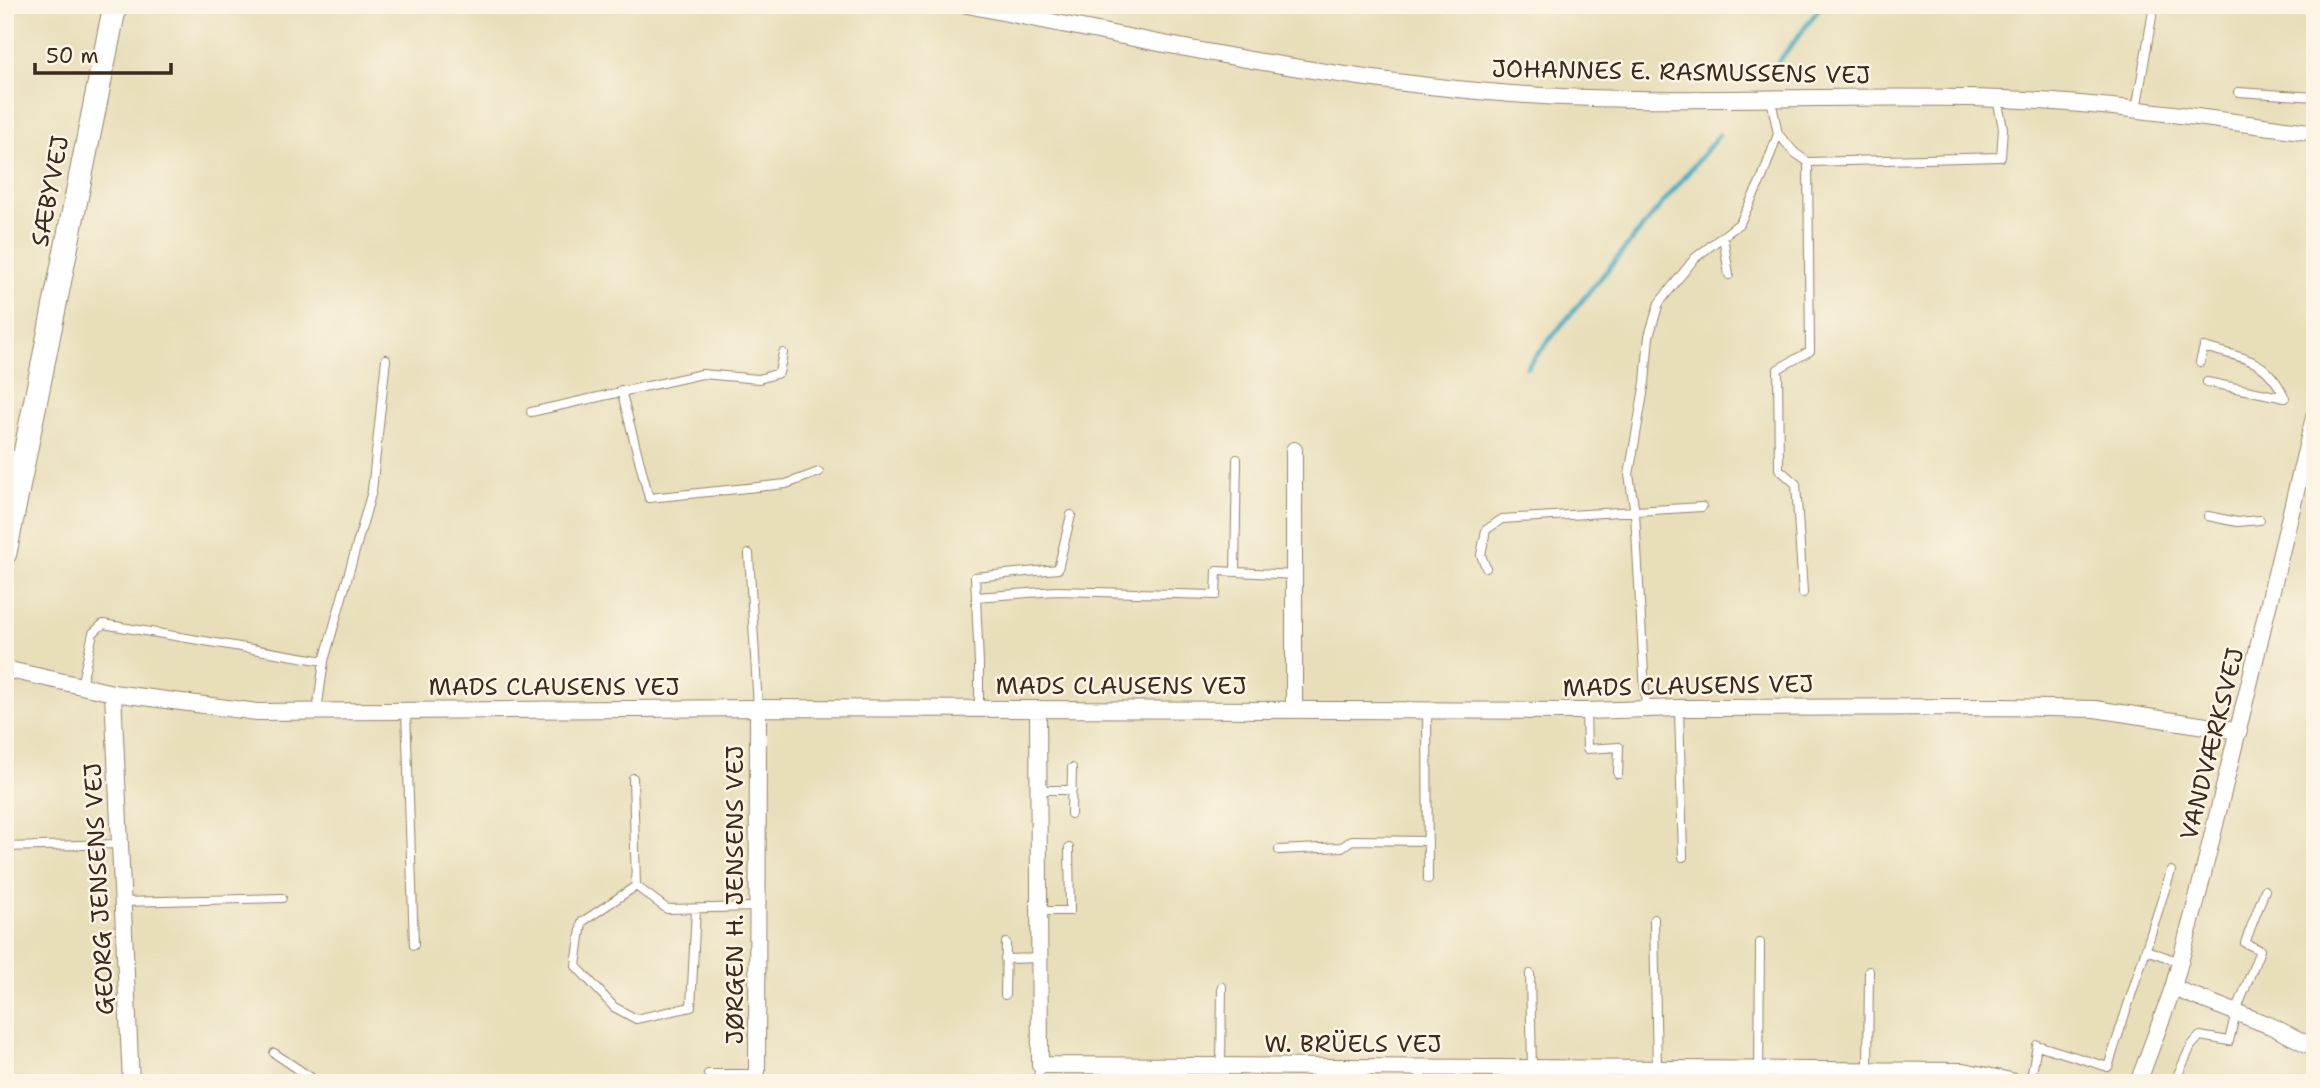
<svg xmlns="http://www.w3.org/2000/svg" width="2320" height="1088" font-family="'Shantell Sans',sans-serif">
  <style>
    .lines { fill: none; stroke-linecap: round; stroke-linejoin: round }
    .stream { stroke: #3ea8be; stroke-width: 5 }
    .lane-casing { stroke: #92846c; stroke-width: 10 }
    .street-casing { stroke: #92846c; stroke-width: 18 }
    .secondary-casing { stroke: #92846c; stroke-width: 25 }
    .lane { stroke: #fff; stroke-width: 8 }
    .street { stroke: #fff; stroke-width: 16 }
    .secondary { stroke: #fff; stroke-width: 23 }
    .labels { text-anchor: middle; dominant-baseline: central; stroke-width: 5; stroke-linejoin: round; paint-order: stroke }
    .street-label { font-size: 24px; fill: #3b2a1e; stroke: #fcf5e5 }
  </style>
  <rect width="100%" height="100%" fill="#fcf5e5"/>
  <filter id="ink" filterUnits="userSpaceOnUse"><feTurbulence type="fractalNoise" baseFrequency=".0143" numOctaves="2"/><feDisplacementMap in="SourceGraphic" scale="14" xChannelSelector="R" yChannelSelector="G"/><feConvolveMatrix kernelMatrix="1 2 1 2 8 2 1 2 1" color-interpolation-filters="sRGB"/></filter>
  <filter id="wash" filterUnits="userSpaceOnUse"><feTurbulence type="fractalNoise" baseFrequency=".00686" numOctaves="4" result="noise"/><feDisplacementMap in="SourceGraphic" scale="28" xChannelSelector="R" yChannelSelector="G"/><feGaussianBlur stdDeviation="1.57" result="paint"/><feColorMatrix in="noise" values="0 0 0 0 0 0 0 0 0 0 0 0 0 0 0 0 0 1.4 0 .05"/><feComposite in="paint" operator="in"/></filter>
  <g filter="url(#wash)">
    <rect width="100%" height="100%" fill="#e8deba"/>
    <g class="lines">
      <!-- stream -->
      <path class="stream" d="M1774,68L1822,5
        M1527,367L1719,135"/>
    </g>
  </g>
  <g filter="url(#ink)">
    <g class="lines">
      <defs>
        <path id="lane" d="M2238,92L2315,97
          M1771,99L1778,134L1795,153L1808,162L2001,157L2003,128L1997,99
          M2136,110L2154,5
          M1723,236L1729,275
          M2200,362L2204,347C2244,359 2266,357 2285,398
          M2207,382L2285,398
          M621,390L649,498L786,484L819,472
          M531,412L702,374L759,379L779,373L783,353
          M5,454L21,456
          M2208,516L2237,522L2260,520
          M749,554L758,708
          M1486,568L1481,555L1486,530L1502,519L1702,507
          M1235,571L1237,459
          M1803,593L1796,484L1779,469L1778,369L1810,351L1808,162
          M976,597L1056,591L1216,595L1217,571L1294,575
          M324,661L372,491L386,359
          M81,686L93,633L103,624L324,661L317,711
          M1679,708L1683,857
          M979,709V663L975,577L1058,569L1071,515
          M1427,709L1428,879
          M1646,710L1635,513L1629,475L1645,382L1649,336L1659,303L1695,258L1740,223L1762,178L1778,134
          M406,711L414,945
          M1586,711L1587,749L1619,747L1618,774
          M633,778L636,886L667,909L757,907
          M1038,790H1072
          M1071,814L1072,768
          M5,847L120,844
          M1279,850L1342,847L1352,840L1428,841
          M636,886L582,922L576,966L614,1007L636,1019L691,1007L696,909
          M122,902L282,898
          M1039,911H1070L1069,848
          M1654,919L1657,1069
          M2146,950L2180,962
          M1005,959L1040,958
          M1530,974L1532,1068
          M1005,995L1006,943
          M274,1053L319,1083
          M1221,1066L1222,987
          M1143,1067L1144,1083
          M1868,1070L1869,971
          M708,1074H757
          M1037,1083L1040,1065
          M1316,1083V1066
          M1421,1083V1067
          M1759,1083L1760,943
          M2030,1083L2037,1045L2108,1067L2171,871
          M2174,1083L2191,1046L2200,1036L2229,1041L2236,1012L2260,950L2245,943L2265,890"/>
        <path id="street" d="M967,5C1148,41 1328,80 1512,94C1675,106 1839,93 2003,99C2107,103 2212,119 2315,133
          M5,669L113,693L257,712L758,708L1586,711L1679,708L2002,707L2095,709L2239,731
          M113,693L131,1083
          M1294,708V450
          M1038,709L1040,1065L1964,1071L2020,1083
          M2173,988L2271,1026L2315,1048
          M757,1083L758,708
          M2138,1083L2173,988L2195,907L2315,413"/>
        <path id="secondary" d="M5,553L115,5"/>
      </defs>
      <!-- lane casing -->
      <use href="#lane" class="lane-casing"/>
      <!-- street casing -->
      <use href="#street" class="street-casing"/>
      <!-- secondary casing -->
      <use href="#secondary" class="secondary-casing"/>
      <!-- lane -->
      <use href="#lane" class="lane"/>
      <!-- street -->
      <use href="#street" class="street"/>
      <!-- secondary -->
      <use href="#secondary" class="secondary"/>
    </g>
  </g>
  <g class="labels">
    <!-- street labels -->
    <g class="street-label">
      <text transform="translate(1681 72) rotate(1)">JOHANNES E. RASMUSSENS VEJ</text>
      <text transform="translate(50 191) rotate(-79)">SÆBYVEJ</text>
      <text x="1121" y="686">MADS CLAUSENS VEJ</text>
      <text transform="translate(1688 686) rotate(-1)">MADS CLAUSENS VEJ</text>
      <text x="554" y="687">MADS CLAUSENS VEJ</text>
      <text transform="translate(2212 744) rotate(-76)">VANDVÆRKSVEJ</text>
      <text transform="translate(99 889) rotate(-93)">GEORG JENSENS VEJ</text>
      <text transform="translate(735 895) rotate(-90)">JØRGEN H. JENSENS VEJ</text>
      <text x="1353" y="1044">W. BRÜELS VEJ</text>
    </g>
  </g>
  <!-- margin -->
  <rect width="2320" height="1088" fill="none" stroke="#fcf5e5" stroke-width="28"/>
  <!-- scale -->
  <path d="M35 63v10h136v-10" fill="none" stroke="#3b2a1e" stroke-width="3.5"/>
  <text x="46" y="63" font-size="21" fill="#3b2a1e" stroke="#fcf5e5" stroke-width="5" paint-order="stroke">50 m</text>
</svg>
